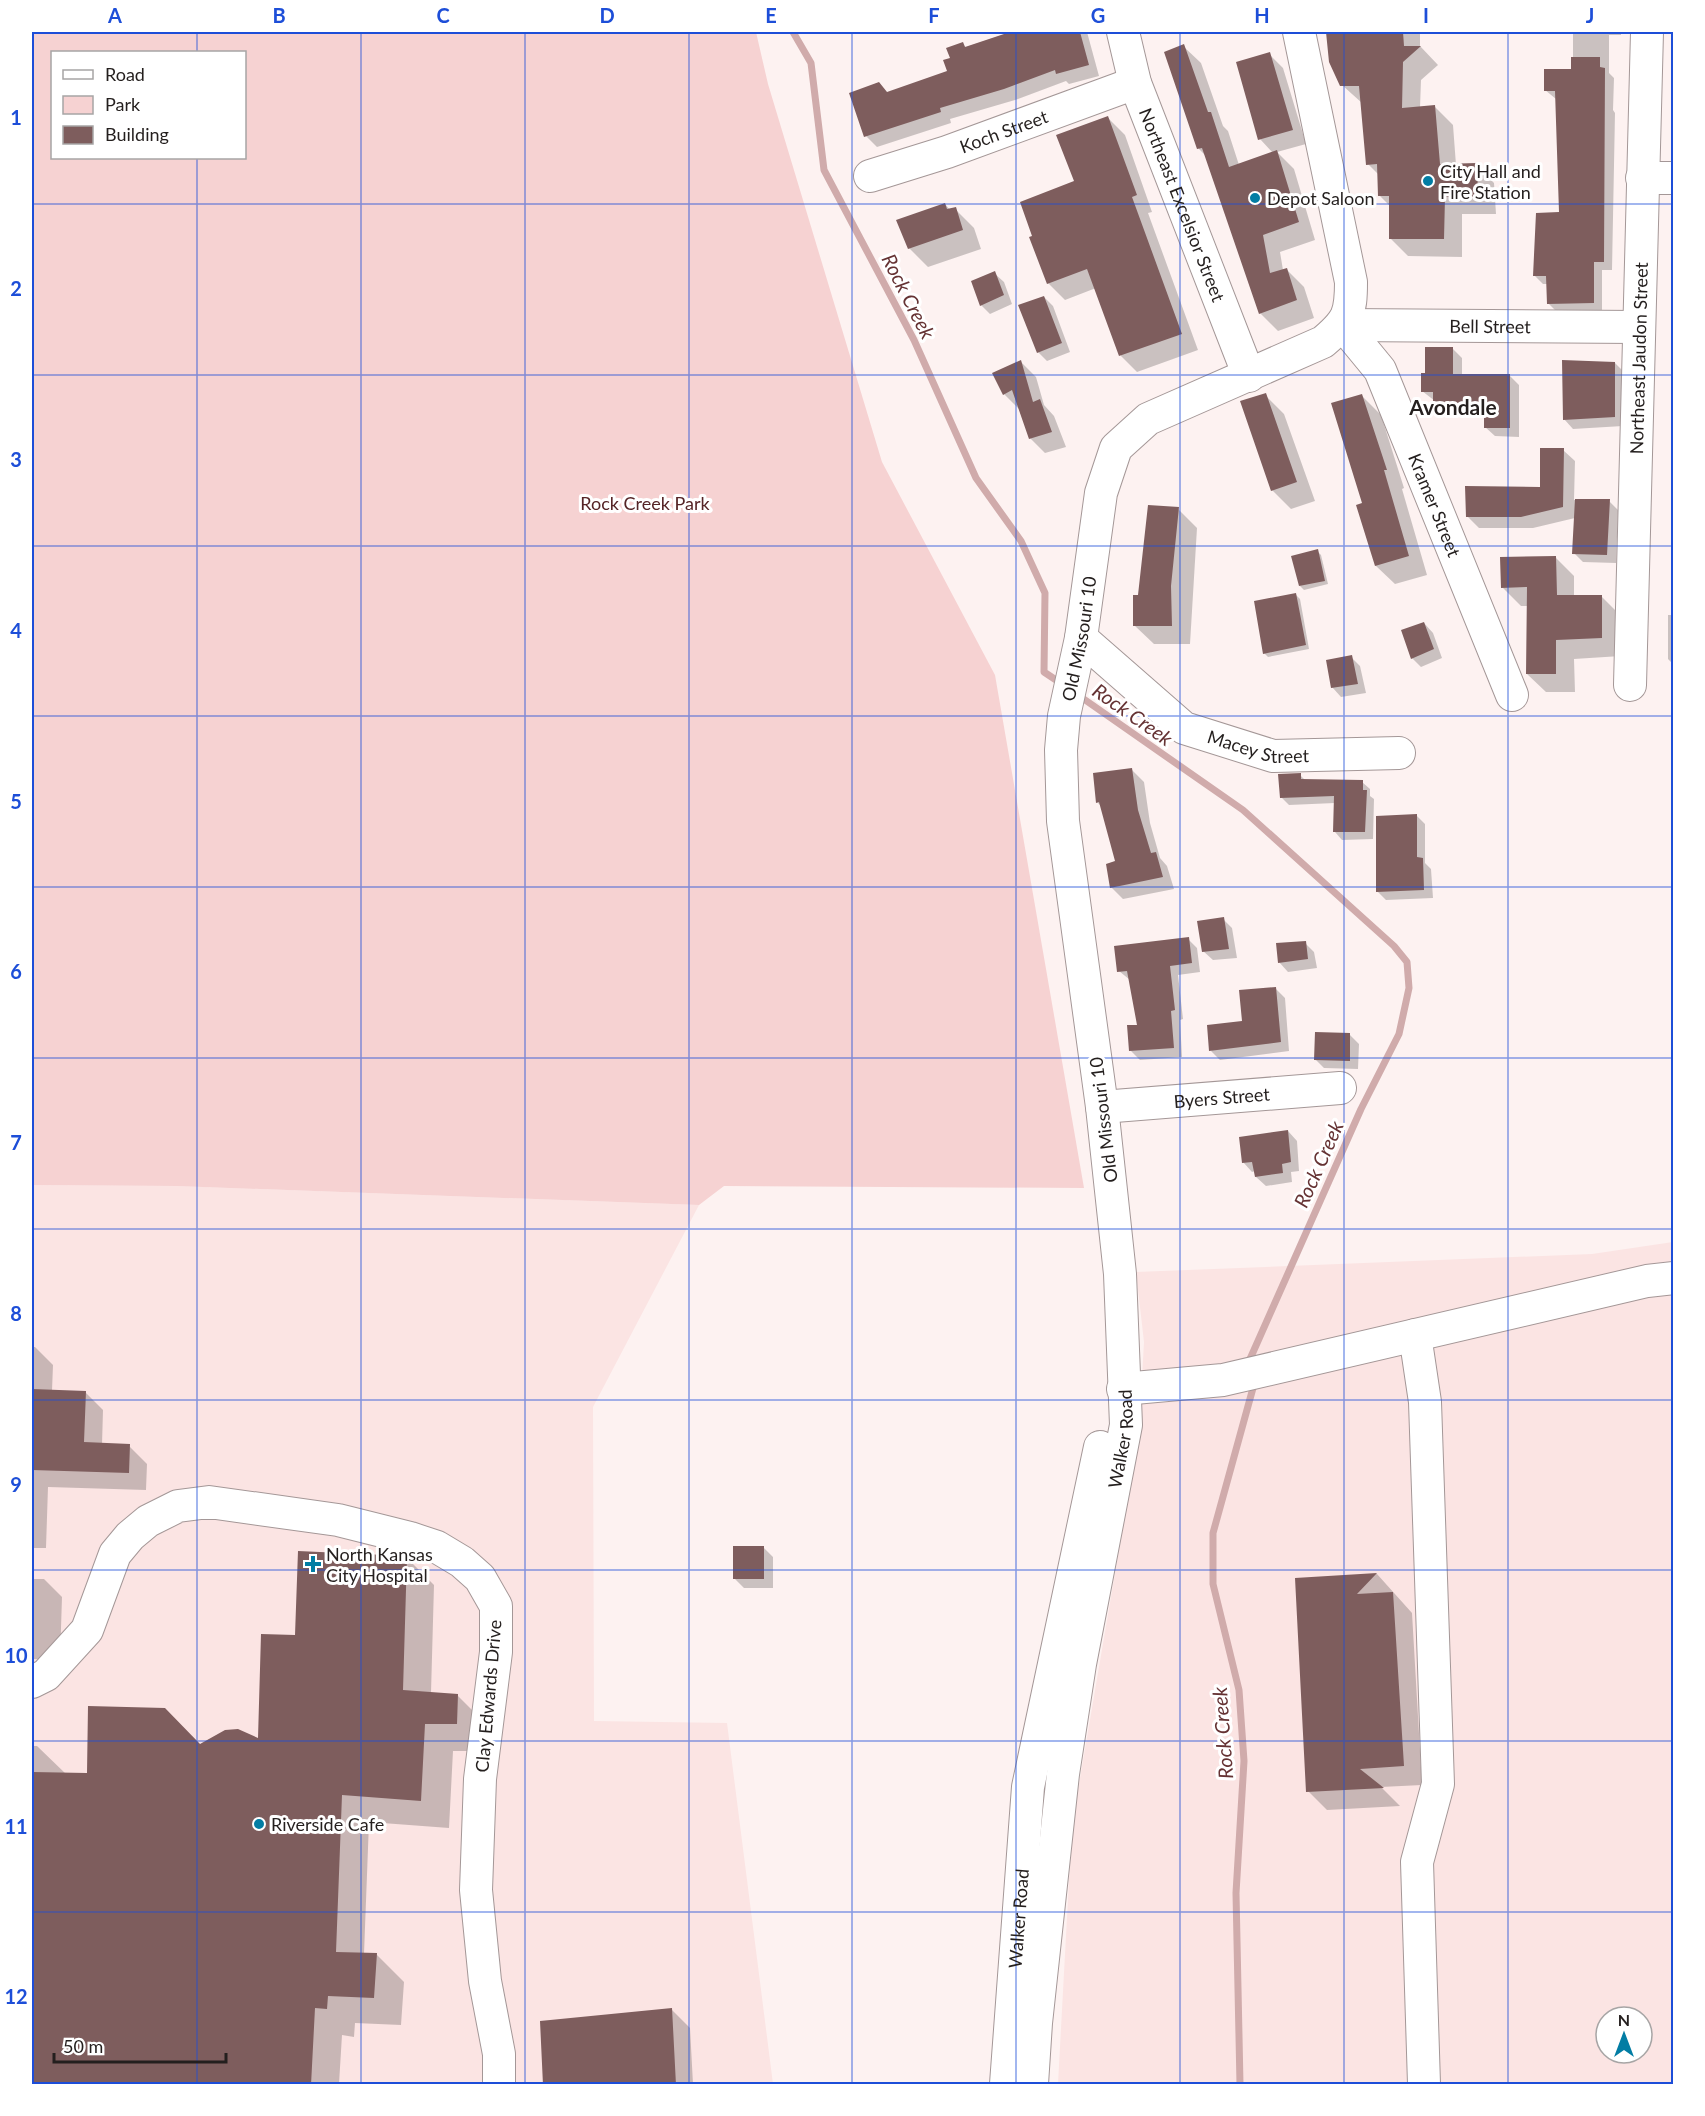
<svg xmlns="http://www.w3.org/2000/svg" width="1705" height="2116" font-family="Lato,sans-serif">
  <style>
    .built { fill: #fbe4e3; fill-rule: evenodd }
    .green { fill: #f6d2d2; fill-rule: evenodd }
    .shadow { fill: #0003 }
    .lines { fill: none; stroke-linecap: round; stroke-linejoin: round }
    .stream { stroke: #d0abab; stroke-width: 7 }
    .building { fill: #7e5d5d }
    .minor-casing { stroke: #a49797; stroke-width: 34 }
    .minor { stroke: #fff; stroke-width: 32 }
    .grid { fill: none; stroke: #1d4ed8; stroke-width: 1.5; stroke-opacity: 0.55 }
    .poi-dot { fill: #027da4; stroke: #fff; stroke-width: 2 }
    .labels { text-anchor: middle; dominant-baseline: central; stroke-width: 6; stroke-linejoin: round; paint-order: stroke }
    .street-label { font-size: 18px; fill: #241f1e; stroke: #fff }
    .poi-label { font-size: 18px; fill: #241f1e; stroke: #fff; text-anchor: start }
    .park-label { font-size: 18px; fill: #552426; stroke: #fff }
    .water-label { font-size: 20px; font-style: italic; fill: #653233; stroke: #fff }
    .quarter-label { font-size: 21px; font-weight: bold; fill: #241f1e; stroke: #fff }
    .neatline { fill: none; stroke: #1d4ed8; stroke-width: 2 }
    .grid-label { font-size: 20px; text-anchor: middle; font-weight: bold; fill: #1d4ed8 }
  </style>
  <rect width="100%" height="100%" fill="#fdf2f1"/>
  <!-- built -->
  <path class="built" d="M32,1185L176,1186L699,1205L593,1407L594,1721L727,1723L773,2084H32Z
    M1673,1242V2084H1058L1072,1825L1139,1433L1144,1342L1136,1272L1592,1254ZM1606,2017H1642V2053H1606Z"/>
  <!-- green -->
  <path class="green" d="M32,32H756L768,84L882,462L995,675L1084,1188L724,1186L699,1205L176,1186L32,1185ZM52,52H244V158H52Z"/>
  <!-- shadow -->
  <path class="shadow" d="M1015,32H1087L1099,76L1069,84L1066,81L1015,100L950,119L951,123L877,147L866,136L888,94L949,72L952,59L962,44L967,48Z
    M1327,32H1420V46L1438,65L1421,80L1420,108L1435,107L1453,125L1456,165H1476L1494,183L1496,214H1462V257L1408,256L1390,238V206L1380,196L1379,175L1368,164L1362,103L1342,85L1331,61Z
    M1552,32H1621V35H1609V73L1614,78L1613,110L1615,113L1612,270H1602V312H1557L1548,303V284H1543L1534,275L1560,213L1556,99L1545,90L1573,71V34H1554Z
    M1183,46L1201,63L1223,126L1228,131L1239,165L1273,153L1260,139L1269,54L1283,68L1306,144L1277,152L1294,169L1315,240L1280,252L1283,270L1286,269L1304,287L1314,318L1278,331L1260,313L1206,156L1199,149Z
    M1108,118L1125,135L1152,212L1148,213L1198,350L1137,372L1121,356L1096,288L1065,300L1048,283L1076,182Z
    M945,204L950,210L955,209L974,228L981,249L928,267L909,248Z
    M994,273L1004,282L1012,304L990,314L981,305Z
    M1044,297L1053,306L1070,352L1047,361L1038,352Z
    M1671,339H1674V398Z
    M1453,349L1462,358V376H1510L1519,385V437L1495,436L1485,427V413L1444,412L1435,401L1422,391Z
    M1021,362L1036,377L1044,405L1054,416L1066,447L1045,453L1030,438L1019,409L1004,394Z
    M1615,363L1624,372L1623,426L1573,429L1564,419Z
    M1265,395L1284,414L1315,501L1291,509L1272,490Z
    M1362,396L1381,415L1404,488L1402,489L1427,575L1395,584L1376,566L1364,504Z
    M1563,450L1575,461L1574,500L1609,501L1618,510L1616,563L1583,562L1574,553L1575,518L1533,528H1479L1467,516L1541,489Z
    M1178,509L1197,528L1190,644H1154L1135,626L1140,596Z
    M1317,551L1321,555L1328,584L1304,590L1300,586Z
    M1555,557L1574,576V596H1601L1620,615L1621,656L1574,659L1575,692H1546L1527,674L1528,606H1521L1503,588Z
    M1296,595L1300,599L1309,649L1268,657L1264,653Z
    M1668,615H1674V665L1668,659Z
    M1424,623L1433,633L1442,658L1421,667L1412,658Z
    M1351,657L1360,666L1366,693L1341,697L1332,687Z
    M1132,770L1144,782L1150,823L1160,858L1167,866L1174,889L1123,899L1111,887L1117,862L1101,806L1097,802Z
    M1300,775L1306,781L1362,782L1370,789V796L1374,799L1373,839L1342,840L1335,832V803L1289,805L1281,797Z
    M1416,815L1425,824V863L1431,869L1433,898L1386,900L1377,891Z
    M1223,919L1232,928L1237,958L1213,960L1203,951Z
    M1188,939L1197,948L1200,972L1178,975L1183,1019L1180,1020L1182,1057L1140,1060L1131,1051L1139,1026L1130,980L1119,971Z
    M1305,943L1314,952L1317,968L1288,972L1279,962Z
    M1276,989L1285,998L1289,1051L1220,1060L1211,1051Z
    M1350,1035L1359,1044L1358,1069L1324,1068L1315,1059Z
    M1288,1131L1297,1141L1299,1171L1291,1172L1292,1182L1266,1186L1256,1177L1255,1171L1252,1172L1243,1162Z
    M32,1347H35L53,1365L52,1391L85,1392L103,1410L102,1445L129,1446L147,1464L146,1490L48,1487L46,1548H32Z
    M763,1547L773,1557V1588H744L734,1578Z
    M406,1557L434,1585L431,1693L457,1695L485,1723L484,1751H453L449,1828L369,1822L364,1954H376L404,1982L401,2025L355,2023L354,2037L342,2035L339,2084H32V1746H37L66,1774H88L200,1746L260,1741L296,1636Z
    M1377,1574L1412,1613L1422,1785L1381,1787L1400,1806L1327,1810L1308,1791L1297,1579Z
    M32,1579H44L62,1597L60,1660L32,1659Z
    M671,2009L690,2028L693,2084H544Z"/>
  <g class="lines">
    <!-- stream -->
    <path class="stream" d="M793,32L811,63L824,170L914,340L976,478L1021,541L1045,593L1044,672L1062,684
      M1078,695L1243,810L1394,946L1407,962L1409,988L1399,1034L1361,1109L1250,1359
      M1240,2084L1236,1893L1244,1761L1239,1690L1213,1584V1533L1253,1388"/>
  </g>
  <!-- building -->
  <path class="building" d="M1010,32H1080L1089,65L1056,74L1055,70L1004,89L940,108L941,112L864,137L849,93L879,82L887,92L947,71L943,60L950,58L946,48L963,42L965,47Z
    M1326,32H1403L1404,46H1421L1403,62L1402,108L1435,105L1440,164L1477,163L1478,197H1445L1444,239H1389V196H1378L1377,164L1366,165L1359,86H1340L1329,62Z
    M1184,44L1208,112H1211L1229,167L1277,150L1299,222L1263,235L1270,273L1287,268L1297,300L1259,314L1202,148L1197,149L1164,52Z
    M1270,52L1293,130L1258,140L1236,62Z
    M1571,57H1600V67L1605,68L1604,262H1594V303L1547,304L1546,276H1533L1536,213L1559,212L1555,91H1544V69H1571Z
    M1108,116L1137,195L1132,197L1182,334L1119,356L1087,269L1047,284L1029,237L1032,236L1020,202L1074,181L1056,135Z
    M945,203L947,209L956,207L963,230L908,249L896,220Z
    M995,271L1004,295L980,306L971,281Z
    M1044,296L1062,343L1037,353L1018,305Z
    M1425,347H1453V374H1510V428H1484V405L1433,404V392H1421V373H1425Z
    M1021,360L1033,402L1040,399L1052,432L1029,439L1012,390L1003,395L992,373Z
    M1562,360L1615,362V417L1563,420Z
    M1266,393L1297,482L1271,491L1240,401Z
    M1362,394L1387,470H1384L1409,556L1375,566L1356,505L1362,503L1331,403Z
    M1540,448H1564L1563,507L1521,517H1466L1465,486L1540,487Z
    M1575,499H1610L1607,555L1572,554Z
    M1148,505L1179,507L1171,586L1172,626H1133V595H1138Z
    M1318,549L1325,581L1299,586L1291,556Z
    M1556,556L1557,595H1602V638L1556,640V674H1526L1527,587L1501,588L1500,557Z
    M1296,593L1306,645L1263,654L1254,601Z
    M1424,622L1434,649L1411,659L1401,630Z
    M1352,655L1358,684L1331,688L1326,660Z
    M1132,768L1138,810L1151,853L1156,852L1163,877L1110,888L1106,864L1115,861L1099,802L1096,803L1093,773Z
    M1301,773V779L1363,780V790H1367L1365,832H1333L1334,796L1280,798L1278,774Z
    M1417,814V857L1423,858L1424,890L1376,892V816Z
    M1224,917L1229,949L1202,952L1197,921Z
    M1189,937L1192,963L1170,966L1175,1010L1171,1011L1174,1048L1129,1051L1127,1025H1137L1127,971L1117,972L1114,946Z
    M1306,941L1308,959L1278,963L1276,943Z
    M1276,987L1281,1042L1209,1051L1207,1025L1242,1021L1239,990Z
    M1315,1032L1350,1033V1061L1314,1060Z
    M1288,1130L1291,1162L1282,1164L1283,1173L1255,1177L1252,1162L1242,1163L1239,1137Z
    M32,1389L86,1391L84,1442L130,1444L129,1473L32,1470Z
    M733,1546H764V1579H733Z
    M298,1551L407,1556L403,1690L458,1694L457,1724H425L421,1801L342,1795L336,1952L377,1953L374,1998L328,1996L327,2009L315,2008L311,2085H32V1772L87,1773L88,1706L165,1708L200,1744L225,1730L238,1729L258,1738L261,1634L295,1635Z
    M1377,1573L1357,1594L1393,1592L1404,1766L1360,1769L1384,1788L1306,1792L1295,1578Z
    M672,2008L676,2085H543L540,2021Z"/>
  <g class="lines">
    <defs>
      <g id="minor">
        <path id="s1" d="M1123,32L1135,83L1249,376"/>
        <path id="s2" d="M870,176L947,152L1135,83"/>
        <path d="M1642,178H1674"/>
        <path id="s3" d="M1343,325L1380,370L1512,695"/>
        <path id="s4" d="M1343,325L1638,327"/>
        <path id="s5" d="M1081,638L1184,728L1273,756L1399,753"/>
        <path id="s6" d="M1630,685L1647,32"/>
        <path id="s7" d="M1102,1107L1340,1088"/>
        <path d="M1415,1335L1425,1402L1438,1784L1417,1862L1424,2084"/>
        <path d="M1123,1389L1223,1380L1647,1281L1674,1278"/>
        <path d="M32,1682L46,1675L87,1630L115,1554L130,1536L148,1521L178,1506L209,1502L338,1520L410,1538L437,1547L462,1562L480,1578L496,1606V1652L480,1779L476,1890L485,1981L499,2054V2084"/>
        <path id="s8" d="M1006,2084L1028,1787L1100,1447"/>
        <path id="s9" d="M1032,2084L1036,2023L1063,1774L1080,1664L1126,1425L1120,1274L1102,1107L1063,821L1061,750L1064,716L1081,638L1101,493L1116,448L1148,419L1323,342C1348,321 1351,314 1351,282L1299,32"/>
      </g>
    </defs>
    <!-- minor casing -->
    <use href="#minor" class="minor-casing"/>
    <!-- minor -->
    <use href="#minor" class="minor"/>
  </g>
  <!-- grid -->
  <path class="grid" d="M197,32V52M361,32V2084M525,32V2084M689,32V2084M852,32V2084M1016,32V2084M1180,32V2084M1344,32V2084M1508,32V2084M197,158V2084M32,204H1674M32,375H1674M32,546H1674M32,716H1674M32,887H1674M32,1058H1674M32,1229H1674M32,1400H1674M32,1570H1674M32,1741H1674M32,1912H1674"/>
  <!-- markers -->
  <g class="poi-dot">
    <circle cx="1428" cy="181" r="6"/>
    <circle cx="1255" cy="198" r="6"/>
    <path d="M310 1555h6v6h6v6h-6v6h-6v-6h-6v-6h6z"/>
    <circle cx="259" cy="1824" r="6"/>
  </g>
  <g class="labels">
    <!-- street labels -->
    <g class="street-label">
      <text stroke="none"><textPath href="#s2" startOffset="141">Koch Street</textPath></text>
      <text stroke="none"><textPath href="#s1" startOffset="183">Northeast Excelsior Street</textPath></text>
      <text stroke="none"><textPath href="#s4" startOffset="147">Bell Street</textPath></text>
      <text stroke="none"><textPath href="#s6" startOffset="327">Northeast Jaudon Street</textPath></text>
      <text stroke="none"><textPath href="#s3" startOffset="204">Kramer Street</textPath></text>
      <text stroke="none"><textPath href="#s9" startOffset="1458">Old Missouri 10</textPath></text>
      <text stroke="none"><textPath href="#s5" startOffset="214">Macey Street</textPath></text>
      <text stroke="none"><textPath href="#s7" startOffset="120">Byers Street</textPath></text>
      <text transform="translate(1103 1120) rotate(-97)">Old Missouri 10</text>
      <text stroke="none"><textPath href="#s9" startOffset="652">Walker Road</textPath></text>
      <text transform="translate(488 1696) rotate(-85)">Clay Edwards Drive</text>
      <text stroke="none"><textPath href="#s8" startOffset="166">Walker Road</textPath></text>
    </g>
    <!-- poi labels -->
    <g class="poi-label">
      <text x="1440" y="171">City Hall and<tspan x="1440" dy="21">Fire Station</tspan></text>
      <text x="1267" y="198">Depot Saloon</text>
      <text x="326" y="1554">North Kansas<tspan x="326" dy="21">City Hospital</tspan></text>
      <text x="271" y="1824">Riverside Cafe</text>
    </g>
    <!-- park labels -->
    <g class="park-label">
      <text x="645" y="503">Rock Creek Park</text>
    </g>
    <!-- water labels -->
    <g class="water-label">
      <text transform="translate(909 296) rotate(63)">Rock Creek</text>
      <text transform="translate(1133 714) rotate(35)">Rock Creek</text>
      <text transform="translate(1318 1164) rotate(-66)">Rock Creek</text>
      <text transform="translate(1222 1733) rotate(-94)">Rock Creek</text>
    </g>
    <!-- quarter labels -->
    <g class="quarter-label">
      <text x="1453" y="406">Avondale</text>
    </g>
  </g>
  <!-- border -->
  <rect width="1705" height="2116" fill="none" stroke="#ffffff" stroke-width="66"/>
  <!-- legend -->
  <rect x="51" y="51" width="195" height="108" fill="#ffffff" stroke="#a7a5a5" stroke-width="1.5"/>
  <rect x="63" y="70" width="30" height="9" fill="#ffffff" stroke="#a7a5a5" stroke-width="1.5"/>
  <text x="105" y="81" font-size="18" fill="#241f1e">Road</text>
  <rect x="63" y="96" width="30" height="18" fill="#f6d2d2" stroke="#a7a5a5" stroke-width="1.5"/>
  <text x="105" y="111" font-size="18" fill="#241f1e">Park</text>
  <rect x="63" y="126" width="30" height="18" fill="#7e5d5d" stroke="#a7a5a5" stroke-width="1.5"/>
  <text x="105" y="141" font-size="18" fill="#241f1e">Building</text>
  <!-- north arrow -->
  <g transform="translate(1624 2035)"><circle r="28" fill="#ffffff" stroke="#a7a5a5" stroke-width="1.5"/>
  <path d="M0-4.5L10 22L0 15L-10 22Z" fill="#027da4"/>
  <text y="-9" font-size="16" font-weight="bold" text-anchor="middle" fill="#241f1e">N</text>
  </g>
  <!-- scale -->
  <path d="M54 2053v9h172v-9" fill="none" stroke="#241f1e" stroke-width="3"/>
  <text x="63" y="2053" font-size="18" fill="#241f1e" stroke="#ffffff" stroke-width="4.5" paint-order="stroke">50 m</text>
  <rect x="33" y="33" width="1639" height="2050" class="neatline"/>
  <g class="grid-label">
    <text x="115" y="23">A</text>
    <text x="279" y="23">B</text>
    <text x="443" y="23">C</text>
    <text x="607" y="23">D</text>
    <text x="771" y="23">E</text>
    <text x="934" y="23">F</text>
    <text x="1098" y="23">G</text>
    <text x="1262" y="23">H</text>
    <text x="1426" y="23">I</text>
    <text x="1590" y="23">J</text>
    <text x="16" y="125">1</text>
    <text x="16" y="296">2</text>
    <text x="16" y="467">3</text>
    <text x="16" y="638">4</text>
    <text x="16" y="809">5</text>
    <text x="16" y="979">6</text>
    <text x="16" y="1150">7</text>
    <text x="16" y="1321">8</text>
    <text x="16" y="1492">9</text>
    <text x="16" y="1663">10</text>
    <text x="16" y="1834">11</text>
    <text x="16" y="2004">12</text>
  </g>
</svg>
